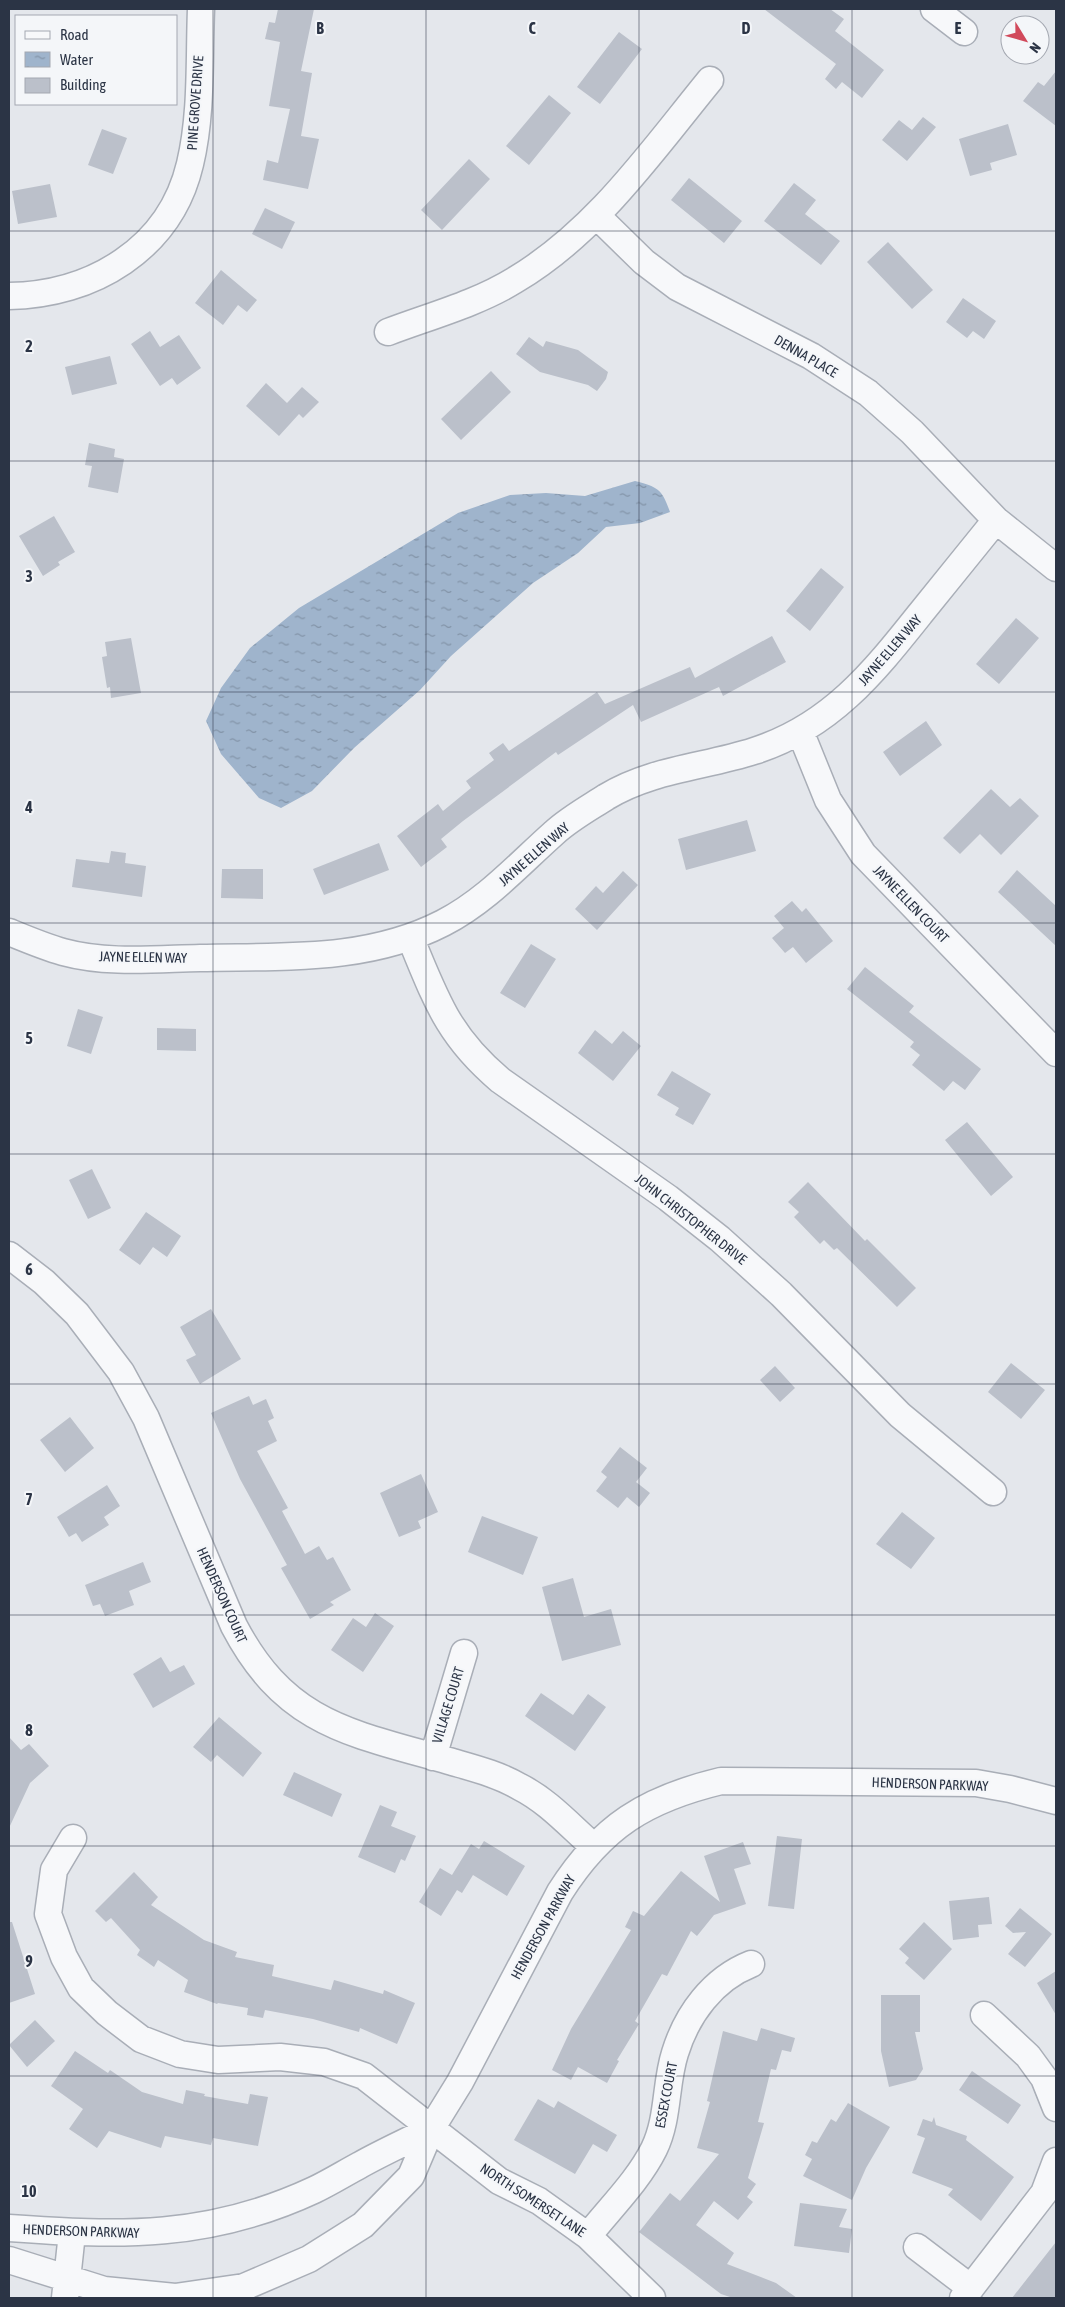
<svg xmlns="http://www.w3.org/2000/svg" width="1065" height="2307" font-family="'Asap Condensed',sans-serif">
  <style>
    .water { fill: url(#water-ripples) }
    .building { fill: #bbc0ca }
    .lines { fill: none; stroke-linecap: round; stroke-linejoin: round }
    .minor-casing { stroke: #a9aeb7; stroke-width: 29 }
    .minor { stroke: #f7f8fa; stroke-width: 26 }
    .grid { fill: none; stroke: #2b3445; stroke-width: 1; stroke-opacity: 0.55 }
    .labels { text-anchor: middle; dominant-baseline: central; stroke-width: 4; stroke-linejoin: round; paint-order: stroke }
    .street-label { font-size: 14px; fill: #2b3445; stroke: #f4f6f9 }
    .grid-label { font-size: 16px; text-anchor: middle; font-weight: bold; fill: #2b3445; stroke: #f4f6f9; stroke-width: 4; stroke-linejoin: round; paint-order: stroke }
  </style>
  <defs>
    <pattern id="water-ripples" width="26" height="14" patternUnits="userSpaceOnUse" patternTransform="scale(1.25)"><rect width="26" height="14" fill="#9fb4cc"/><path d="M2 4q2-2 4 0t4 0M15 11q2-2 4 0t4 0" fill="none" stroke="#8293a7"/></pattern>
  </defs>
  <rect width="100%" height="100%" fill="#e4e7ec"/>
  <!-- water -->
  <path class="water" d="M635,481C658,487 662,489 670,512L640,523L606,527L578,553L533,583L451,656L420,690L354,748L312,791L281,808L259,798L221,754L206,721L221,688L250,648L299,608L458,513L510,495L546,493L585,496Z"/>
  <!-- building -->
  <path class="building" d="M278,9H314L301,71L312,73L301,136L319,139L308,189L263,180L267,160L278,163L290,109L269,106L280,42L265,39L269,22L275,23Z
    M764,9H830L844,19L835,31L884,70L862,98L842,82L836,89L825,79L836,64Z
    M619,32L642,49L600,104L577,87Z
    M1056,71V126L1023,101L1038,82L1044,86Z
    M549,95L571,113L529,165L506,146Z
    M923,117L936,127L907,161L882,140L899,120L912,130Z
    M1008,124L1017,155L990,163L992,170L970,176L959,139Z
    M102,129L127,138L113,174L88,165Z
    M469,159L490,179L442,230L421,210Z
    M689,178L742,221L724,243L671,200Z
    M794,183L816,200L805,214L840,241L821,265L764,221Z
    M50,184L57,217L18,224L12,191Z
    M265,208L295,222L282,249L252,234Z
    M888,242L933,290L912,309L867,262Z
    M221,270L257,300L247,312L238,305L223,325L195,303Z
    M963,298L996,321L984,339L973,331L967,338L946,322Z
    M150,331L160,347L179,335L201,368L177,385L172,378L160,386L131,344Z
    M529,337L543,347L546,341L578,350L608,372L606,379L597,391L588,385L540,372L516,354Z
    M110,356L117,384L72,395L65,367Z
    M491,371L511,392L461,440L441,419Z
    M266,383L287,403L302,387L319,402L303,418L299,414L279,436L246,406Z
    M89,443L115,449L114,457L124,459L118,493L88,487L92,466L85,465Z
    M54,516L75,552L58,562L60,565L43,576L19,536Z
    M821,568L844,587L810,631L786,611Z
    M1016,618L1039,638L999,684L976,664Z
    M772,636L786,662L723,696L719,687L641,722L633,705L558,755L556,752L463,821L441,839L447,847L421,867L397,836L438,804L443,811L471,788L466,781L494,760L489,753L503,743L509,751L597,692L605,704L690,667L695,678Z
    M131,638L141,693L111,698L110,687L107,688L102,657L107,656L105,642Z
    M926,721L942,745L900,776L883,752Z
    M991,789L1010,807L1020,798L1039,816L1001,855L980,834L960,854L943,838Z
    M747,820L756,851L686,870L678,839Z
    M379,843L389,870L324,895L313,869Z
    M111,851L126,853L125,863L146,866L142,897L72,887L76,859L109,863Z
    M222,869H263V899L221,898Z
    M1017,870L1056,906V946L998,892Z
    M623,871L638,885L597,930L575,909L596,886L603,893Z
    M792,901L802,912L806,908L833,941L806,963L793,947L785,953L772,938L784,928L774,916Z
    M531,944L556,959L525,1008L500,993Z
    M865,967L914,1006L909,1012L981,1069L965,1090L953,1081L944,1091L912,1065L920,1055L910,1047L914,1042L847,989Z
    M78,1009L103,1017L91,1054L67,1046Z
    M157,1028L196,1029V1051L157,1050Z
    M595,1030L612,1044L623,1031L641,1046L613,1081L578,1053Z
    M672,1071L711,1094L693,1125L675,1115L679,1108L657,1095Z
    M967,1122L1013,1177L991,1196L945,1140Z
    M92,1169L111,1208L88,1219L69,1180Z
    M808,1182L865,1241L867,1239L916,1288L897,1307L837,1248L834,1250L824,1240L820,1244L794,1217L799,1212L788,1202Z
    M146,1212L181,1236L167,1257L153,1247L140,1265L119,1250Z
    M211,1309L241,1359L200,1384L186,1360L196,1355L180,1327Z
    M1011,1363L1045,1390L1021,1419L988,1392Z
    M775,1366L795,1388L780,1402L760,1380Z
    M249,1396L253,1405L266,1399L274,1418L268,1421L277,1441L257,1451L288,1508L282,1511L305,1554L319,1546L327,1560L333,1557L351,1590L330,1602L334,1605L310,1619L281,1568L287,1565L240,1479L211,1413Z
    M70,1417L94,1448L65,1472L40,1440Z
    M620,1447L647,1468L636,1482L650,1493L639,1507L627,1497L618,1508L596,1491L607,1477L601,1472Z
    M421,1474L438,1512L418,1521L421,1528L399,1537L380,1493Z
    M107,1485L120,1506L104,1517L109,1525L82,1542L76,1533L69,1537L57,1517Z
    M902,1512L935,1538L911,1569L876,1544Z
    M482,1516L538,1537L523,1575L468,1552Z
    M143,1562L151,1582L129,1591L134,1605L105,1616L100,1604L93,1606L85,1585Z
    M573,1578L584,1617L611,1609L621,1645L562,1661L542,1587Z
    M375,1613L394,1626L363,1672L331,1650L353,1618L366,1627Z
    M161,1657L170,1672L184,1665L195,1684L153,1708L133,1674Z
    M541,1693L573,1715L588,1694L606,1707L575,1751L525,1716Z
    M219,1717L262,1753L243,1777L217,1755L211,1762L193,1747Z
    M9,1737L21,1750L29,1744L49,1766L30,1783L9,1828Z
    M294,1772L342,1794L332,1817L283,1795Z
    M380,1805L397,1812L391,1826L416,1836L405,1861L401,1859L395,1873L358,1857Z
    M777,1836L802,1839L794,1909L768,1906Z
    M484,1841L525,1866L507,1896L473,1875L462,1893L457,1890L441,1916L419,1902L440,1868L452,1875L471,1844L479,1849Z
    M743,1842L751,1864L734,1869L746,1904L714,1915L697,1936L691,1931L667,1976L662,1974L635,2021L639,2024L617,2060L619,2061L607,2083L578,2067L571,2080L552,2070L571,2029L631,1930L625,1927L633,1911L644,1916L681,1871L720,1902L704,1856Z
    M134,1872L158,1897L151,1905L204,1940L237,1952L235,1957L274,1965L272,1976L331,1990L334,1980L383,1994L384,1990L415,2003L397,2044L360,2028L359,2032L313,2019L265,2010L263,2018L247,2015L248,2008L218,2003L217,2004L184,1992L188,1980L158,1960L154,1967L137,1955L140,1950L111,1918L106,1922L95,1911Z
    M989,1897L992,1924L978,1925L979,1937L953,1940L949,1901Z
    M1020,1908L1052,1934L1025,1967L1008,1954L1026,1932L1013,1933L1005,1926Z
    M9,1922H12L35,1994L9,2003Z
    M924,1922L952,1949L924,1980L905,1963L909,1958L899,1949Z
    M1056,1971V2015L1037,1983Z
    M881,1995H920V2032H915L923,2069L916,2080L889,2087L881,2051Z
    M35,2020L55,2041L27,2067L9,2045Z
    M761,2028L795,2038L791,2052L782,2050L776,2070L771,2069L758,2122L764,2123L748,2178L756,2184L747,2197L753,2202L738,2220L714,2201L696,2225L734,2253L727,2264L776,2283L797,2298H733L721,2294L639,2232L670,2193L680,2201L719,2154L697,2148L710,2102L707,2101L723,2031L757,2041Z
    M75,2051L108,2073L110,2070L142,2092L183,2104L186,2090L205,2094L204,2096L248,2104L250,2094L268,2097L258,2146L213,2138L211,2145L165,2136L161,2148L109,2131L97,2148L69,2129L83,2109L51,2086Z
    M972,2071L1021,2105L1008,2124L959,2090Z
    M538,2099L554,2108L558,2101L617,2135L607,2152L593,2144L575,2174L514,2140Z
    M848,2103L890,2127L866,2168L852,2200L803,2176L812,2159L805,2155L812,2141L817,2143L831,2119L836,2122Z
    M934,2117L936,2125L967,2136L966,2140L1014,2177L981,2221L948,2195L953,2189L912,2173L925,2138L917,2135L923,2119L932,2122Z
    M800,2203L847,2209L839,2227L852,2229L849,2253L794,2246Z
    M1056,2242V2298H1012Z"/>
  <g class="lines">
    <defs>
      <path id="minor" d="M934,9L964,32
        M597,216L644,262L677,287L811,356L868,393L912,432L996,520L1056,568
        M9,296C92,295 170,249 190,164C202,114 199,60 201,9
        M388,332C430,316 476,304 515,280C596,232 651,152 710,80
        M800,731L828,800L863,854L1056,1053
        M9,932C26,939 45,947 63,952C107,964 155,959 200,958C283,956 367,962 443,923C486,901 518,865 554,833C569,819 589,808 606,797C652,769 705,767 754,751C830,727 873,673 920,614C945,583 971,551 996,520
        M410,937C436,999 447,1035 500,1080L668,1198L720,1239L781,1294L900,1415L993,1492
        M9,1255L44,1282L77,1314L121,1372L146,1418L234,1626C286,1725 351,1733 449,1761C473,1768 498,1774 520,1787C548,1801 570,1826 593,1846
        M433,1757L464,1653
        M73,1838L54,1870L48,1914L64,1957L81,1988L107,2013L141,2039L180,2054L218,2060L280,2057L324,2062L364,2076L499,2181L539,2201L588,2236L652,2298
        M984,2015L1028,2056L1044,2078L1056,2108
        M9,2228C120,2236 209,2239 314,2190C329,2183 345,2173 360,2165C383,2152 408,2141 431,2129
        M588,2236C610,2208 638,2181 654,2149C669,2118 665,2084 675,2053C687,2014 713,1979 751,1964
        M917,2247L971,2288
        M9,2260L104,2290L175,2297L244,2287L309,2259L363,2225L411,2176L431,2129L460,2082L560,1892C602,1826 646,1799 721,1781L976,1783L1010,1789L1056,1801
        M65,2298L72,2233
        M963,2298L1044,2193L1056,2161"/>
    </defs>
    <!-- minor casing -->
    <use href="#minor" class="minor-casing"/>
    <!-- minor -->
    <use href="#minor" class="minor"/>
  </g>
  <!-- grid -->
  <path class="grid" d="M213,9V2298M426,9V2298M639,9V2298M852,9V2298M9,231H1056M9,461H1056M9,692H1056M9,923H1056M9,1154H1056M9,1384H1056M9,1615H1056M9,1846H1056M9,2076H1056"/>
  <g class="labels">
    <!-- street labels -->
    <g class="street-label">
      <text transform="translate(195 103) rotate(-86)">PINE GROVE DRIVE</text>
      <text transform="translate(806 356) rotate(30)">DENNA PLACE</text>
      <text transform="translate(890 650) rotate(-49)">JAYNE ELLEN WAY</text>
      <text transform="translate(534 854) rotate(-41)">JAYNE ELLEN WAY</text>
      <text transform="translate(911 904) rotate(46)">JAYNE ELLEN COURT</text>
      <text transform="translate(143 957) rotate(1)">JAYNE ELLEN WAY</text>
      <text transform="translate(691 1219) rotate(38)">JOHN CHRISTOPHER DRIVE</text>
      <text transform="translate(222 1595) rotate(66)">HENDERSON COURT</text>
      <text transform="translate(448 1705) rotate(-73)">VILLAGE COURT</text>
      <text transform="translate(930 1784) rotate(2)">HENDERSON PARKWAY</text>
      <text transform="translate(543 1927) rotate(-61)">HENDERSON PARKWAY</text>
      <text transform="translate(666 2095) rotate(-79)">ESSEX COURT</text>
      <text transform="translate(533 2200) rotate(33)">NORTH SOMERSET LANE</text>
      <text transform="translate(81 2231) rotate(2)">HENDERSON PARKWAY</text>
    </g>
  </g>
  <g class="grid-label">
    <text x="320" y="34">B</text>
    <text x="532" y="34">C</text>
    <text x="746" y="34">D</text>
    <text x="958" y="34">E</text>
    <text x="29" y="352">2</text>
    <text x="29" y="582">3</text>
    <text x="29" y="813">4</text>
    <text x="29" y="1044">5</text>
    <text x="29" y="1275">6</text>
    <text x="29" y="1505">7</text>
    <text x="29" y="1736">8</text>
    <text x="29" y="1967">9</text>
    <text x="29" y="2197">10</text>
  </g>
  <!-- border -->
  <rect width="1065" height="2307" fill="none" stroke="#2b3445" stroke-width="20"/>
  <!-- legend -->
  <rect x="15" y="15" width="162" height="90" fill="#f4f6f9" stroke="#a4a8b1"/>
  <rect x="25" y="31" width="25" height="8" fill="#f7f8fa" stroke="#a4a8b1"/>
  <text x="60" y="40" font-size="15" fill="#2b3445">Road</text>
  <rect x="25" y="52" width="25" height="15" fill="url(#water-ripples)" stroke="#a4a8b1"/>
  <text x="60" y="65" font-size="15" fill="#2b3445">Water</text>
  <rect x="25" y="78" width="25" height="15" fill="#bbc0ca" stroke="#a4a8b1"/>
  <text x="60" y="90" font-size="15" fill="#2b3445">Building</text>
  <!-- north arrow -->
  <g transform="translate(1025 40) rotate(127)"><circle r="24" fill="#f4f6f9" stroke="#a4a8b1"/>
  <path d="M0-4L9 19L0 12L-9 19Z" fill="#d1495b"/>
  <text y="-8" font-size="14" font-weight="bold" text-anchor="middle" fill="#2b3445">N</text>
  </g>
</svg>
